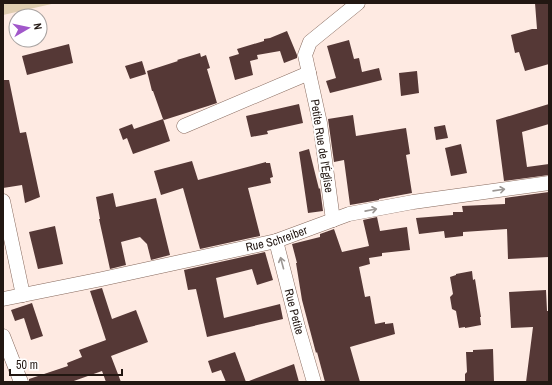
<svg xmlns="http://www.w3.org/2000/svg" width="552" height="385" font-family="'Archivo Narrow',sans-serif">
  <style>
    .green { fill: #e0ceb1 }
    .building { fill: #553836 }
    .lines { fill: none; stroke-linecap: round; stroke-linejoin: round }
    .minor-casing { stroke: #876a5e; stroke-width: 15 }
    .minor { stroke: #fff; stroke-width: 14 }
    .oneway { stroke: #9c9794 }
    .labels { text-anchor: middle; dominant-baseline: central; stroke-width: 4; stroke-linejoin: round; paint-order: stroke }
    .street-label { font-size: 12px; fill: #221712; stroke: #fff }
  </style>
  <rect width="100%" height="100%" fill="#feeae2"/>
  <!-- green -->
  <path class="green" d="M3,3H56L3,15Z"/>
  <!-- building -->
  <path class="building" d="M535,3H549V64L525,71L519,52L515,53L511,35L532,29H537Z
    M287,31L297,55V58L284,63L280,51L257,55L258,59L250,61L253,75L235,80L229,57L239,54L237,49L264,41V39L270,38Z
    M349,40L354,59L359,58L362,72L379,68L382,80L330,93L326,81L336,78L327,46Z
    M69,44L73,63L27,75L22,56Z
    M200,53L201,57L206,55L210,68L207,69L217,103L208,106L164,120L163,119L170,141L133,154L127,138L123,140L119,129L132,124L134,129L163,119L153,91H152L147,71L178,61L177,60Z
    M142,61L146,74L130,79L125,66Z
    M417,71L419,93L401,96L399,73Z
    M3,80H9L20,133L26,132L40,197L25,203L22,185L3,188Z
    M299,104L303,123L267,131L268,134L251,137L246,116Z
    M549,104V124L522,132L527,167L549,164V175L504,181L496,120Z
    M353,115L356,136L406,128L410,154L406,155L412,193L379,199V200L350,205L344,160L334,162L328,119Z
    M445,125L448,138L436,140L434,127Z
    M461,144L467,173L451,176L445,148Z
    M309,149L319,189L320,188L323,211L308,213L299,152Z
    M192,161L198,180L266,162V163H270L273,177L270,178L271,183L248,188L260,235V236L200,249L183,188L161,195L154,171Z
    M549,192V257L508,259L507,229L463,232V236L445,238L444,231L419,234L416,218L453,215V212H463L462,206L505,204V198Z
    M113,193L116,207L156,198L170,255L151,260L147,244L140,237L121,242L126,265L110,269L99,219H100L96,197Z
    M377,217L380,231L407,227L410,250L382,253V256L369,258L370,264L359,267L365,297L370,296L375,324L385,322V324L393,323L395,334L350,347L360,382H325L317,352L316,353L302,300L296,263H297L292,244L320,237V234L334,229L342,252L369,246L363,220Z
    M55,226L63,264L38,269L29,232Z
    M265,252L273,280L257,285L252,269L216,278L224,318L280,304L283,319L207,337L196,289L188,290L184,270Z
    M472,271L473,280L475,279L481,317H480L481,325L465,328V327L459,328L456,311L452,309L450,297L453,294L450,277L456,275V274Z
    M102,288L112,319L136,310L148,342L111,356L121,382H106L102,371L71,382H29V379L68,366L67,363L82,357L79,350L106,340L90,291Z
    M546,290L547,311H549V382H526L533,327L511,328L509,292Z
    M32,303L43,336L31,340L24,318L15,321L11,310Z
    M493,349L494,382H465V374L467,372L466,352H473V350Z
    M235,352L246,382H226L221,370L212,373L208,361Z
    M294,364L299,382H249V381Z"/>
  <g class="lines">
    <defs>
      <g id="minor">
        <path d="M184,126L309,73"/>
        <path d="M3,201L23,295"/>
        <path d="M333,220L320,123L305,55L310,42L358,3"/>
        <path id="s1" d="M276,241L298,327L314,382"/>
        <path id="s2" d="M3,299L102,279L276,241L349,214L413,202L549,183"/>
        <path d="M3,336L21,382"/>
      </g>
    </defs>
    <!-- minor casing -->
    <use href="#minor" class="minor-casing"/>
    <!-- minor -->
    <use href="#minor" class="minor"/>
  </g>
  <!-- one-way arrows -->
  <defs><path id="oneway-shaft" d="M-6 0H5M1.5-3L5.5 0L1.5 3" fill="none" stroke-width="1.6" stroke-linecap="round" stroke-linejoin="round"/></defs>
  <g class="oneway">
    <use href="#oneway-shaft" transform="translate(499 190) rotate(-8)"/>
    <use href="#oneway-shaft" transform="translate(371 210) rotate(-11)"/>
    <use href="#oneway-shaft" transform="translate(282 263) rotate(-105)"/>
  </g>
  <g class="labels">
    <!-- street labels -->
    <g class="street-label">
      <text transform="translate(322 146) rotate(81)">Petite Rue de l'Église</text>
      <text stroke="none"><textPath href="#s2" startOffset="280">Rue Schreiber</textPath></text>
      <text stroke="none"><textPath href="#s1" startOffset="73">Rue Petite</textPath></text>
    </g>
  </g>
  <!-- border -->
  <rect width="552" height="385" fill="none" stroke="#221712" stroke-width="8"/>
  <!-- north arrow -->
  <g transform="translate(28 28) rotate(81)"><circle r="19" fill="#ffffff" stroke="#a7a2a0"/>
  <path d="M0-3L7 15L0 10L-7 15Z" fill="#a157ca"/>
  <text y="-6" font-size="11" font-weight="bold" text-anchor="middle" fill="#221712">N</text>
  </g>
  <!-- scale -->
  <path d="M10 369v6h112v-6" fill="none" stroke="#221712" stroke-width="2"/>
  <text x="16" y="369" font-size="12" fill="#221712" stroke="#ffffff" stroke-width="3" paint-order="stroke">50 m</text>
</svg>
